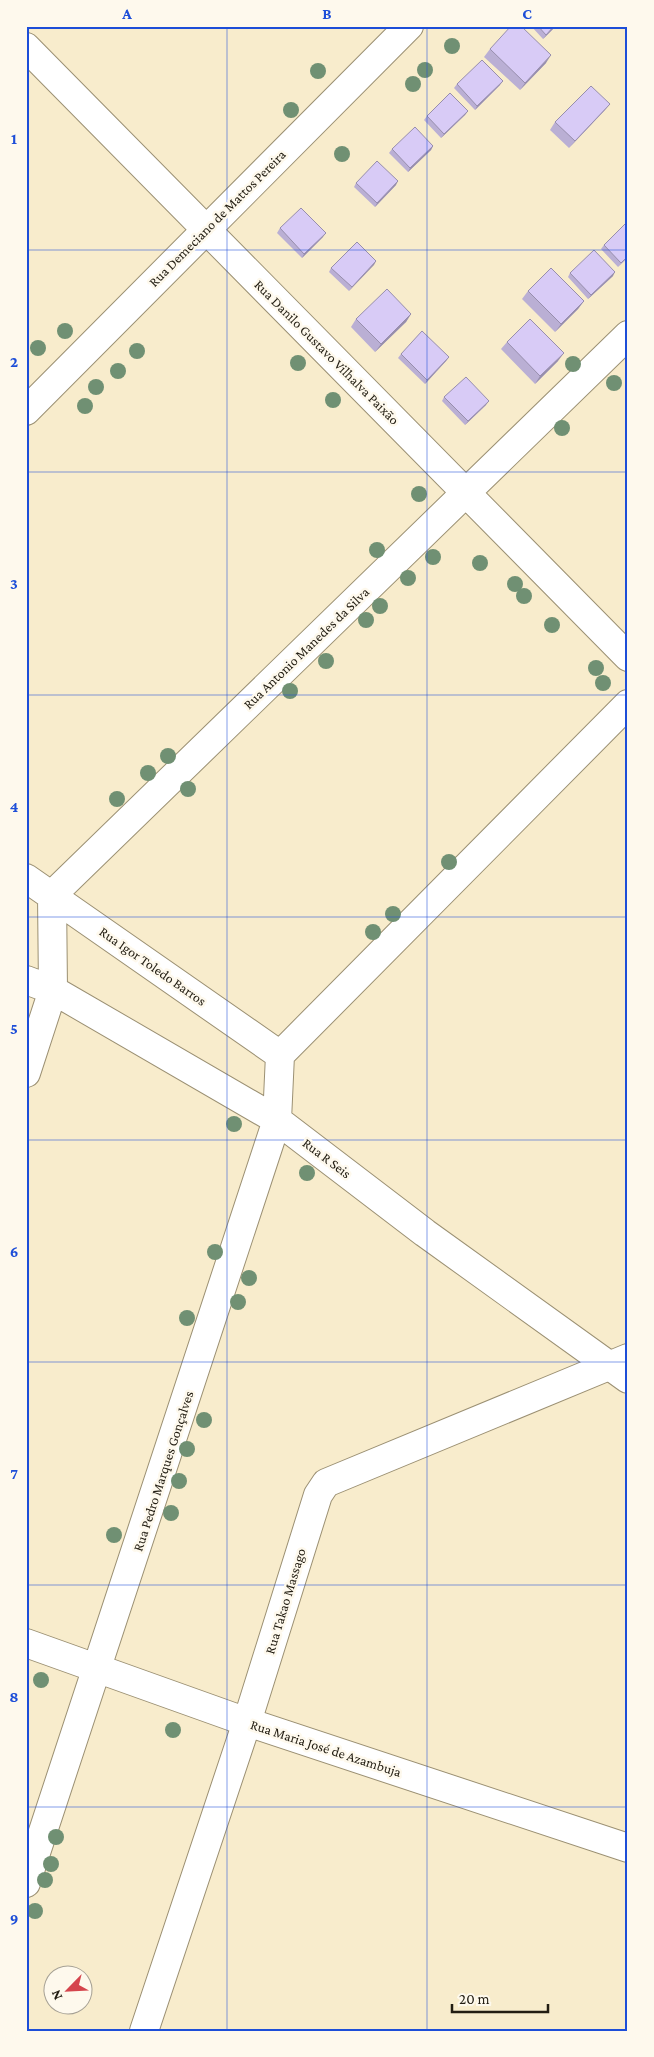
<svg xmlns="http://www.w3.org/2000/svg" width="654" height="2057" font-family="'Crimson Pro',serif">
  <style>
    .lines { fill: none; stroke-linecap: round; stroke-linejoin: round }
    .street-casing { stroke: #9b9073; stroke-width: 30 }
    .secondary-casing { stroke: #9b9073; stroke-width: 30 }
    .street { stroke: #fff; stroke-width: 28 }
    .secondary { stroke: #fff; stroke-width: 28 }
    .tree { fill: #709073 }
    .wall { fill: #baafd4 }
    .shaded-wall { fill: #978eac }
    .building { fill: #d8cbf6; stroke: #978eac }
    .grid { fill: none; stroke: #1d4ed8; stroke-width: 1; stroke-opacity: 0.55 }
    .labels { text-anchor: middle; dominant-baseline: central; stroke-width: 5; stroke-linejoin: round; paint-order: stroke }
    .street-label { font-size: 14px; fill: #221d12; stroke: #fef9ed }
    .neatline { fill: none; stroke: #1d4ed8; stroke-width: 2 }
    .grid-label { font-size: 16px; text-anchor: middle; font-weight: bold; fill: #1d4ed8 }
  </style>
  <rect width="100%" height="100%" fill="#f8eccc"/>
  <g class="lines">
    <defs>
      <path id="street" d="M26,47L628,657
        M26,411L409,26
        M26,878L280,1055
        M26,980L53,990L277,1120L425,1233L628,1379
        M280,1055L628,704
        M26,1073L53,990L52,895L628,335
        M26,1643L247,1722L628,1848
        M26,1883L277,1120L280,1055"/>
      <path id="secondary" d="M144,2031L247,1722L318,1495L326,1483L628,1358"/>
    </defs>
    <!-- street casing -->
    <use href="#street" class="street-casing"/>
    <!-- secondary casing -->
    <use href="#secondary" class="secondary-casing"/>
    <!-- street -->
    <use href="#street" class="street"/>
    <!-- secondary -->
    <use href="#secondary" class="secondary"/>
  </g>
  <!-- trees -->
  <g class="tree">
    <circle cx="452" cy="46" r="8"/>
    <circle cx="425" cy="70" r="8"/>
    <circle cx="318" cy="71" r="8"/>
    <circle cx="413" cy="84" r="8"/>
    <circle cx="291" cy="110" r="8"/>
    <circle cx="342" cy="154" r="8"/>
    <circle cx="65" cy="331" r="8"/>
    <circle cx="38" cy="348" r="8"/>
    <circle cx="137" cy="351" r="8"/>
    <circle cx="298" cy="363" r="8"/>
    <circle cx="573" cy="364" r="8"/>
    <circle cx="118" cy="371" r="8"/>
    <circle cx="614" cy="383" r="8"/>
    <circle cx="96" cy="387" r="8"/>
    <circle cx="333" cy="400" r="8"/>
    <circle cx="85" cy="406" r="8"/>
    <circle cx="562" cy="428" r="8"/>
    <circle cx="419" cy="494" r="8"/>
    <circle cx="377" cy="550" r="8"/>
    <circle cx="433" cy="557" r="8"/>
    <circle cx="480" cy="563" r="8"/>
    <circle cx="408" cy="578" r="8"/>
    <circle cx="515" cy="584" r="8"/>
    <circle cx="524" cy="596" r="8"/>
    <circle cx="380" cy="606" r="8"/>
    <circle cx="366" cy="620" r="8"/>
    <circle cx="552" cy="625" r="8"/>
    <circle cx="326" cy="661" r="8"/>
    <circle cx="596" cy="668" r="8"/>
    <circle cx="603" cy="683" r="8"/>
    <circle cx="290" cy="691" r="8"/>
    <circle cx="168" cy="756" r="8"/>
    <circle cx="148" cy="773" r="8"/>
    <circle cx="188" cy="789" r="8"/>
    <circle cx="117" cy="799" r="8"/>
    <circle cx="449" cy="862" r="8"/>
    <circle cx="393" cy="914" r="8"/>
    <circle cx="373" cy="932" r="8"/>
    <circle cx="234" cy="1124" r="8"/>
    <circle cx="307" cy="1173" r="8"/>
    <circle cx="215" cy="1252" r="8"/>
    <circle cx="249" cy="1278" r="8"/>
    <circle cx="238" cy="1302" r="8"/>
    <circle cx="187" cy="1318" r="8"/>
    <circle cx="204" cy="1420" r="8"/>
    <circle cx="187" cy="1449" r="8"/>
    <circle cx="179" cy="1481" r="8"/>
    <circle cx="171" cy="1513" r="8"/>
    <circle cx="114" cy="1535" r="8"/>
    <circle cx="41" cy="1680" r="8"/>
    <circle cx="173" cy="1730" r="8"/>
    <circle cx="56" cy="1837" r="8"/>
    <circle cx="51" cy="1864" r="8"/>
    <circle cx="45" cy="1880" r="8"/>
    <circle cx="35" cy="1911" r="8"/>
  </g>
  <!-- wall -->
  <path class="wall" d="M531,26H556L543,39Z
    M490,49L546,63L520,90L484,57Z
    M457,84L500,85L475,110L454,88Z
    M610,104L604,111L569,148L550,130L555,122Z
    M468,111L465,115L441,138L424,120L427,116Z
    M433,146L431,150L408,172L389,153L392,149Z
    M356,183L396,185L375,207L354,187Z
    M628,221V258L618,267L601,249L604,245Z
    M280,228L323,237L302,258L277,233Z
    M376,261L349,291L329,272L331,268Z
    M570,273L613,276L588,299L568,277Z
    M528,291L584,301L578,309L555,332L522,299Z
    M411,314L406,322L375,352L351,327L356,319Z
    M507,342L558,361L535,384L501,349Z
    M401,354L449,357L446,361L425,384L398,358Z
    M444,397L486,405L465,425L442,401Z"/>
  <!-- shaded-wall -->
  <path class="shaded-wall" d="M554,26H556L543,39L546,35Z
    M551,55L546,63L520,90L525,83Z
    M503,81L500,85L475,110L477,106Z
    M610,104L604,111L569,148L575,141Z
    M468,111L465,115L441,138L444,134Z
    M433,146L431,150L408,172L410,168Z
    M398,181L396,185L375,207L377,203Z
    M326,233L323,237L302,258L304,254Z
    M376,261L374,265L349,291L352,287Z
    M615,272L613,276L588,299L591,295Z
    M584,301L578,309L555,332L561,324Z
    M411,314L406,322L375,352L381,344Z
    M564,353L558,361L535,384L540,376Z
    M449,357L446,361L425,384L427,380Z
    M489,401L486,405L465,425L468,421Z"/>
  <!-- building -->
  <path class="building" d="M511,26H521L551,55L525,83L490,49Z
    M538,26H554L546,35Z
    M482,60L503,81L477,106L457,84Z
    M591,86L610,104L575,141L555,122Z
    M450,93L468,111L444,134L427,116Z
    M415,127L433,146L410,168L392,149Z
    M377,161L398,181L377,203L356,183Z
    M301,208L326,233L304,254L280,228Z
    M628,221V256L621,263L604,245Z
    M357,242L376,261L352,287L331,268Z
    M594,250L615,272L591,295L570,273Z
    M551,268L584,301L561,324L528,291Z
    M387,289L411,314L381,344L356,319Z
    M530,319L564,353L540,376L507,342Z
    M422,331L449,357L427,380L401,354Z
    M466,377L489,401L468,421L444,397Z"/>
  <!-- grid -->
  <path class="grid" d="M227,26V2031M427,26V2031M26,250H628M26,472H628M26,695H628M26,917H628M26,1140H628M26,1362H628M26,1585H628M26,1807H628"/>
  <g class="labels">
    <!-- street labels -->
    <g class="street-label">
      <text transform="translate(217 218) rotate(-45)">Rua Demeciano de Mattos Pereira</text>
      <text transform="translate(327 352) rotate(45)">Rua Danilo Gustavo Vilhalva Paixão</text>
      <text transform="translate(306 648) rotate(-44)">Rua Antonio Manedes da Silva</text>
      <text transform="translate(153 966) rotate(35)">Rua Igor Toledo Barros</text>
      <text transform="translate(327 1158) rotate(37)">Rua R Seis</text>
      <text transform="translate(163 1471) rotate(-72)">Rua Pedro Marques Gonçalves</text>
      <text transform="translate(285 1601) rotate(-73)">Rua Takao Massago</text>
      <text transform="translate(326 1748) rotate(18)">Rua Maria José de Azambuja</text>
    </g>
  </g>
  <!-- border -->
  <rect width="654" height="2057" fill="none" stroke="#fef9ed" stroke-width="55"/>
  <!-- north arrow -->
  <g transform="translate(68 1990) rotate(246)"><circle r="24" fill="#fef9ed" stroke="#a6a195"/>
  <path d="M0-4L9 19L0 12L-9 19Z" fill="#d5454d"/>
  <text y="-8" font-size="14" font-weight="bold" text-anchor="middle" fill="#221d12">N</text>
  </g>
  <!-- scale -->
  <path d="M452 2004v8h96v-8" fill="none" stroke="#221d12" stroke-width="2.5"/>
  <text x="459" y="2004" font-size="15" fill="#221d12" stroke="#fef9ed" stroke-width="4" paint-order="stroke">20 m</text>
  <rect x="28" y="28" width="598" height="2002" class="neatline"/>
  <g class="grid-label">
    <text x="127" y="19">A</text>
    <text x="327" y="19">B</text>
    <text x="527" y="19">C</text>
    <text x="14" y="144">1</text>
    <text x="14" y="367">2</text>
    <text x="14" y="589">3</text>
    <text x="14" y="812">4</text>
    <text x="14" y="1034">5</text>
    <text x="14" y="1257">6</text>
    <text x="14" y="1479">7</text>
    <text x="14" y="1702">8</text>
    <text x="14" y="1924">9</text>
  </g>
</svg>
